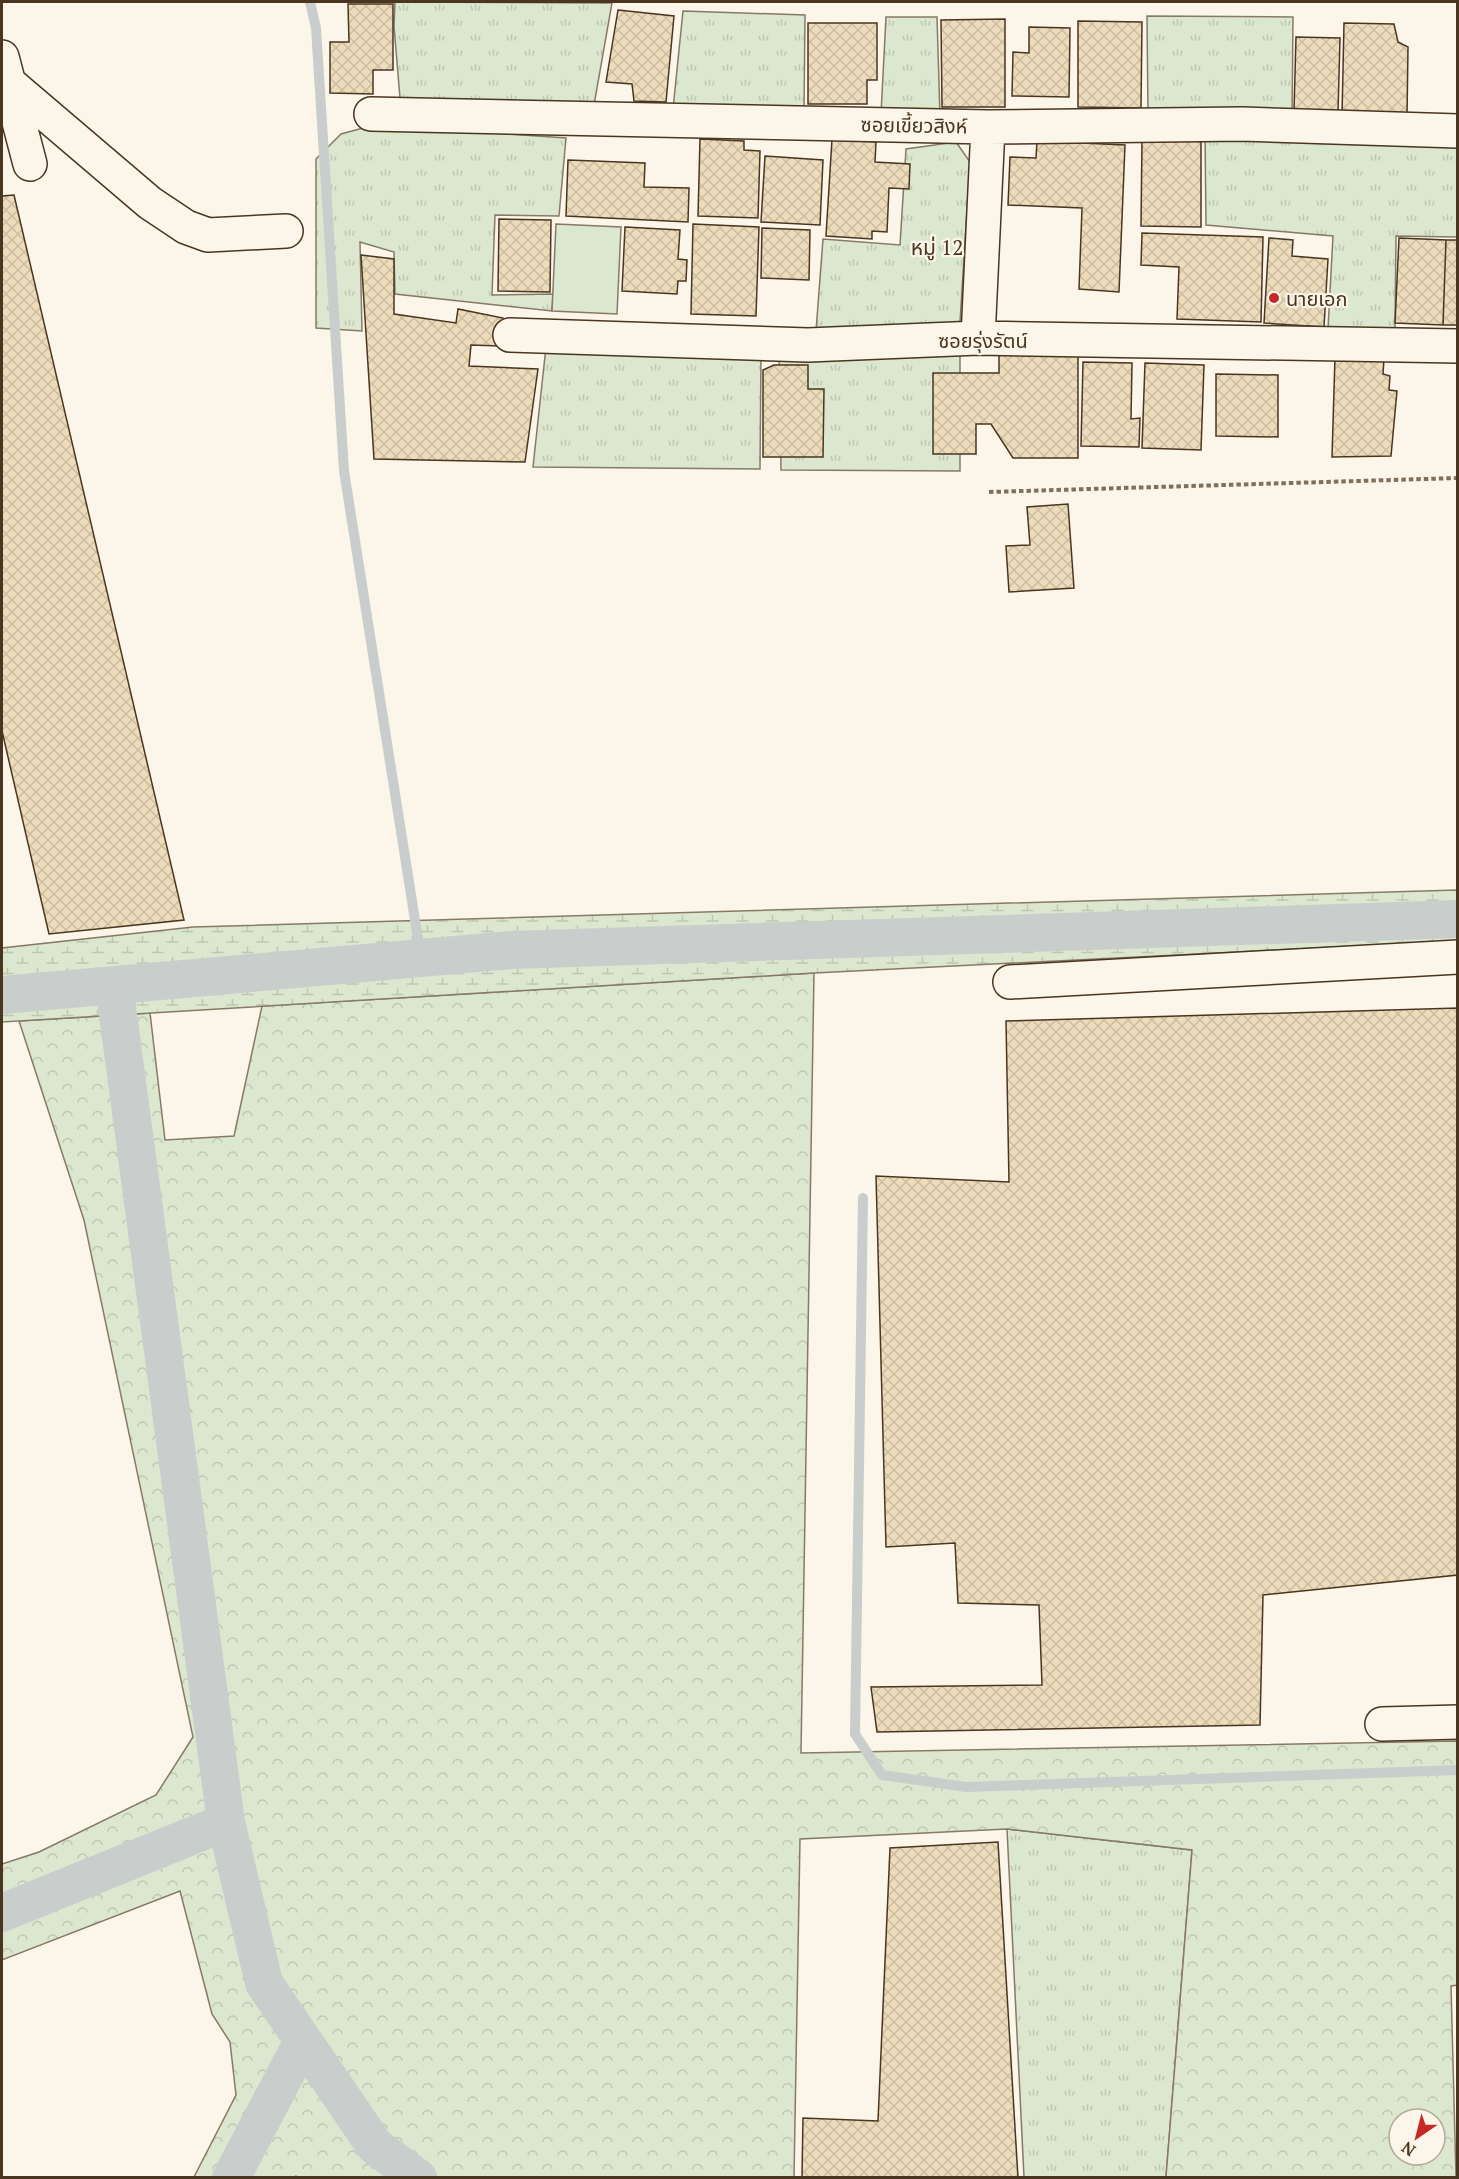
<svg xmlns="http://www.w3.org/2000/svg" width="1459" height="2179" font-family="'PT Serif','Noto Sans Thai',serif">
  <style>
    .grass { fill: url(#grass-tufts); stroke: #887966; stroke-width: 1.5 }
    .forest { fill: url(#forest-crowns); stroke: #887966; stroke-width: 1.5; fill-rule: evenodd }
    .wetland { fill: url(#wetland-marsh); stroke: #887966; stroke-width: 1.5 }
    .green { fill: #dce7d0; stroke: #887966; stroke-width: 1.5 }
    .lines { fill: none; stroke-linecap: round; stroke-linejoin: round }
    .stream { stroke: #c9cecd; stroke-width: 10 }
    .canal { stroke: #c9cecd; stroke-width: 38 }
    .building { fill: url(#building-cross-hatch); stroke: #4a3520; stroke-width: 1.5 }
    .minor-casing { stroke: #4a3520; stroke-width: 36 }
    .path { stroke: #7f6f5c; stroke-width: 4; stroke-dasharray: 4.5 3; stroke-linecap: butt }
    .minor { stroke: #fbf6e9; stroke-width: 33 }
    .poi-dot { fill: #c62828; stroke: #fbf6e9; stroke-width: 2 }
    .labels { text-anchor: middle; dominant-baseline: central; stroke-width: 4.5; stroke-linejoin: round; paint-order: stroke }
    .street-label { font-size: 20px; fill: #4a3520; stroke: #fbf6e9 }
    .poi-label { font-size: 20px; fill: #4a3520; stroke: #fbf6e9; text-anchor: start }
    .neighbourhood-label { font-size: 21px; fill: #4a3520; stroke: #fbf6e9 }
  </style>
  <defs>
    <pattern id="grass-tufts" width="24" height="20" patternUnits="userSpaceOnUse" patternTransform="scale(1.5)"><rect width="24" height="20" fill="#dce7d0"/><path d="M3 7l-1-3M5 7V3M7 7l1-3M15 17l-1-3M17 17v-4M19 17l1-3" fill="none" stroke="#bec7b2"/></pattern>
    <pattern id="forest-crowns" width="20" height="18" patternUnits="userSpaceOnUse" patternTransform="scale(1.5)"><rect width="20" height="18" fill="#dce7d0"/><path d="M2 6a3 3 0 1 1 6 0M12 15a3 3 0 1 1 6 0" fill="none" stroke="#bec7b2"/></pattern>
    <pattern id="wetland-marsh" width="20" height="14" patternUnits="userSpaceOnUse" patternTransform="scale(1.5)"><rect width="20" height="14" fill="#dce7d0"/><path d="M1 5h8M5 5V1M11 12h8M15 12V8" fill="none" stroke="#bec7b2"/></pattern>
    <pattern id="building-cross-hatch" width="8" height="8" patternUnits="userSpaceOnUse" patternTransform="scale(1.5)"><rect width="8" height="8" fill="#ecdcbc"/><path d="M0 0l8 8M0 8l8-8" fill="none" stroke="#ccbda1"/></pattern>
  </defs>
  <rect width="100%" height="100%" fill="#fbf6e9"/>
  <!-- grass -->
  <path class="grass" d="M395,2L612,3L594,105L400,98L394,26Z
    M683,11L805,15L804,112L673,109Z
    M1147,16L1293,17L1292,119L1148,116Z
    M886,17H937L940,116L881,114Z
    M374,125L566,138L559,216L495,215L492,295L553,294L552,311L395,294L394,252L360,242L362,331L316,328V159L341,134Z
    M1205,134L1457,142V237L1396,236L1395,328L1328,329L1333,236L1206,225Z
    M956,142L970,162L960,322L919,334L816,331L823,239L900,245L906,149Z
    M546,347L761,355L760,469L533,467Z
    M960,353V471L781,470L779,354Z
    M1007,1829L1192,1850L1166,2177H1024Z"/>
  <!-- forest -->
  <path class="forest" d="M814,973L801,1753L1457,1741L1458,1985L1451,1986L1456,2177H1166L1192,1850L1007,1829L800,1839L794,2177L298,2178L296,2176L293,2178L194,2177L236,2095L230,2042L212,2014L180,1891L2,1960V1864L39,1852L156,1795L193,1737L84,1220L19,1021L150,1013L165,1140L234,1136L262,1006ZM1399,2119H1435V2155H1399Z"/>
  <!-- wetland -->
  <path class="wetland" d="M1457,890V941L814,973L2,1022V948L193,927Z"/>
  <!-- green -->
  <path class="green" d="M556,224L621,227L617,314L552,311Z"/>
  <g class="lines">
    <!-- stream -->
    <path class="stream" d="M310,2L316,28L344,471L421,958
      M863,1198L855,1734L882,1775L966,1787L1458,1770"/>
    <!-- canal -->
    <path class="canal" d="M114,985L226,1822L264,1983L375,2146L418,2178
      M2,995L512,950L1458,919
      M2,1913L226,1822
      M231,2178L303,2041"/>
  </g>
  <!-- building -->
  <path class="building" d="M348,4H393V70H373V94L330,93V42H349Z
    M618,10L674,16L666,102L634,101L632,84L606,82Z
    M1005,19V107H942L941,20Z
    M1078,21L1142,22L1141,108L1078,107Z
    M808,23H877V80H867V104H808Z
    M1344,23L1394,24L1398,42L1408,47L1407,118L1342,116Z
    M1029,27L1070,28L1069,97L1012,96L1013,52L1029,53Z
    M1296,37L1340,38L1338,112L1294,111Z
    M700,139L744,141V150L760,151L758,218L698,216Z
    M832,139L876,142L875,162L910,164L909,189L889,188L887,232L872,231V239L826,236Z
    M1142,139H1201V227L1141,226Z
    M1037,141L1125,145L1119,292L1079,289L1082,208L1008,205L1010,157L1036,158Z
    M765,156L823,160L820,225L761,222Z
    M568,160L645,163L644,187L689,188L688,222L566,216Z
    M14,195L184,920L49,934L2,731V196Z
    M499,219L551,220L550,292L498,291Z
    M693,224L759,227L756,316L691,314Z
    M625,227L680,230L678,259L687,260L686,281H678L677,294L622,291Z
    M762,228L810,230L809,280L761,278Z
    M1142,233L1263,237L1261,322L1177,319L1179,267L1141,265Z
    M1269,238L1293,240L1292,256L1328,259L1324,327L1264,323Z
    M1399,238L1446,240L1443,325L1395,323Z
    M1446,240H1458V325H1443Z
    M361,255L394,259V314L456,323L458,309L503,318L500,346L471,345L469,366L538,369L525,462L374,459Z
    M999,352H1078V458H1013L991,424H976V454H933V373H999Z
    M1335,357L1384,359L1383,374L1390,376L1389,390L1397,391L1391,456L1332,457Z
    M1083,362L1132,363L1131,419L1140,418L1139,447L1081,446Z
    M1145,363L1204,365L1201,450L1142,448Z
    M774,365H808V389H824L823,457H763V370Z
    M1216,374L1278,375V437L1216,436Z
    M1068,504L1074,588L1009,592L1006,546L1030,545L1027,507Z
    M1458,1008V1575L1263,1595L1260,1725L877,1732L871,1687L1042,1685L1039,1605L958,1603L955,1543L886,1547L876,1176L1009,1182L1006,1021Z
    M998,1842L1018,2178H802L803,2118L878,2121L890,1848Z"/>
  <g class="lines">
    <defs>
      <path id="minor" d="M2,57L30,164
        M8,82L150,203L186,227L208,235L286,231
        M371,114L988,127L1242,124L1458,131
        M510,335L808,345L978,338L1458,346
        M978,338L988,127
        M1010,982L1458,957
        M1382,1724L1458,1722"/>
    </defs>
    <!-- minor casing -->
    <use href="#minor" class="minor-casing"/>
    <!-- path -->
    <path class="path" d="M989,492L1458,478"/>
    <!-- minor -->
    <use href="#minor" class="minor"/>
  </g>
  <!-- markers -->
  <circle class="poi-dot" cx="1274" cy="298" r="6"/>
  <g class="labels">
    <!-- street labels -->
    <g class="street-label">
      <text transform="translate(914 125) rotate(1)">ซอยเขี้ยวสิงห์</text>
      <text x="983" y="340">ซอยรุ่งรัตน์</text>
    </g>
    <!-- poi labels -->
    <g class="poi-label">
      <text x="1286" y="298">นายเอก</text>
    </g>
    <!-- neighbourhood labels -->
    <g class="neighbourhood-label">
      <text x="937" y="247">หมู่ 12</text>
    </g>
  </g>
  <!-- border -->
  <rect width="1459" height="2179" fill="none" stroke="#4a3520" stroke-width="6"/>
  <!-- north arrow -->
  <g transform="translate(1417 2137) rotate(215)"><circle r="28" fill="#fbf6e9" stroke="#b4a999" stroke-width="1.5"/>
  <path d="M0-4.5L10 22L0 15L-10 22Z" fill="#c62828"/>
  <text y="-9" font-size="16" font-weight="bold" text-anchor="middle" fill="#4a3520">N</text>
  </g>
</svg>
